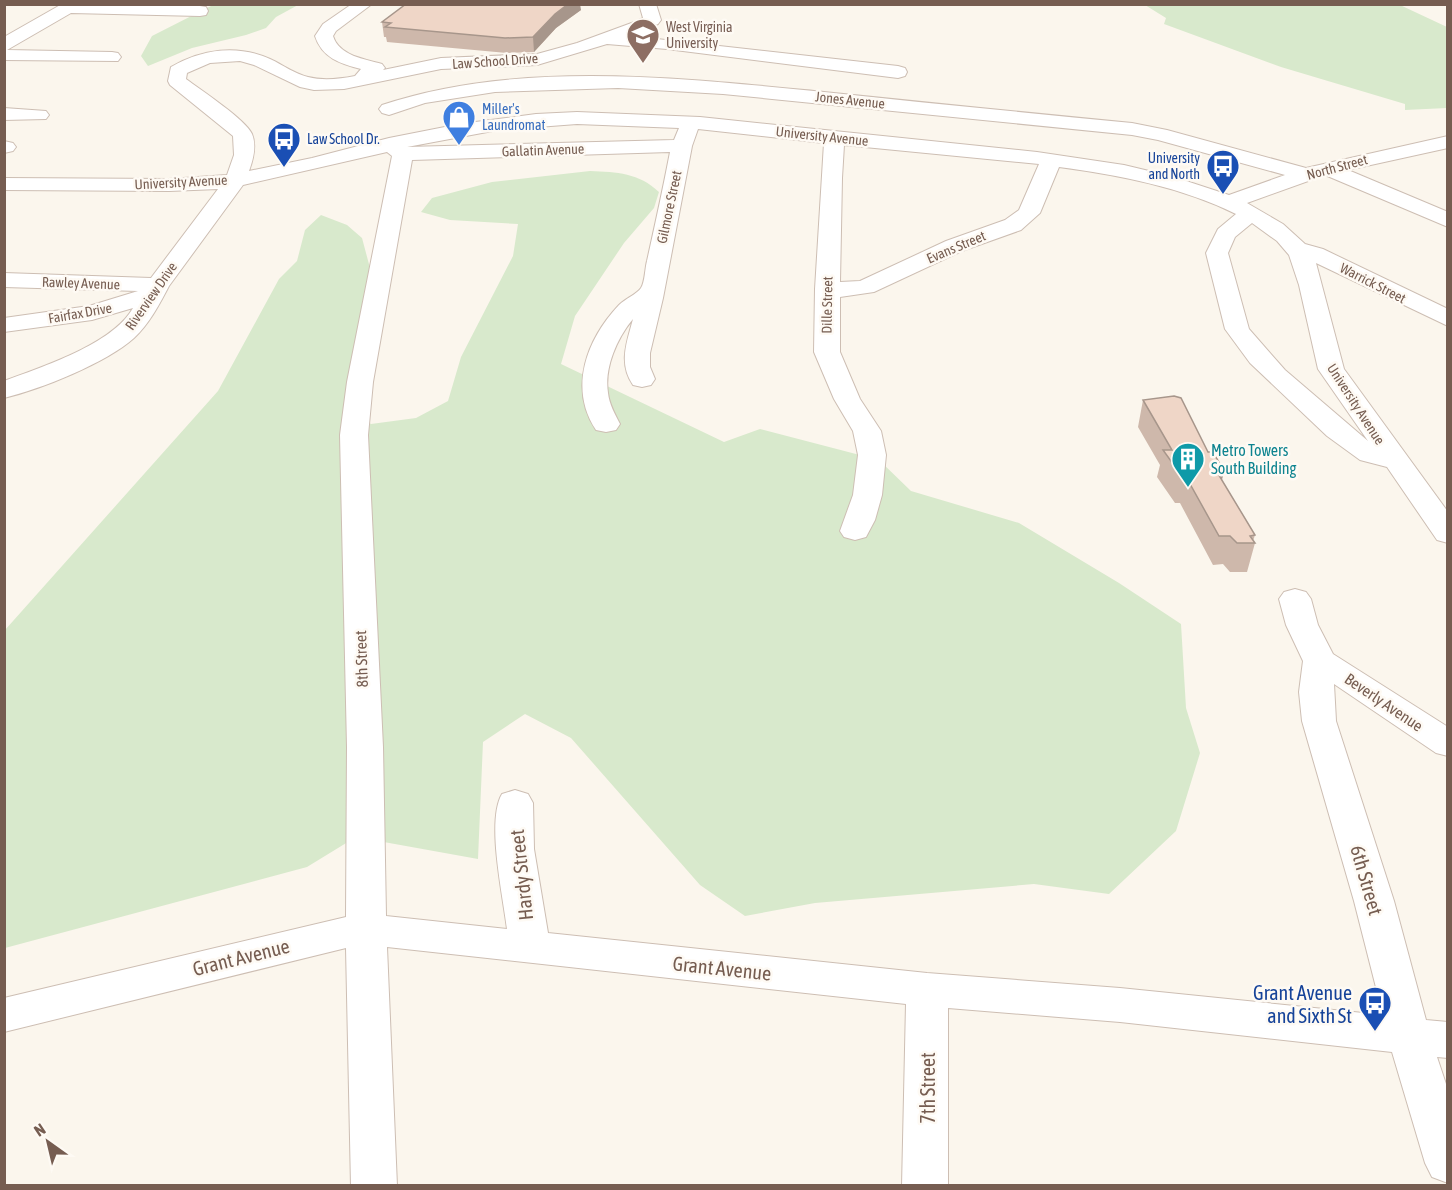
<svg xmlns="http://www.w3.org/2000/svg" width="1452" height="1190" font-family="'Asap Condensed',sans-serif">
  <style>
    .green { fill: #d8e9cc }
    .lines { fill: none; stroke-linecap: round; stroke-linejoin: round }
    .minor-casing { stroke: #cdbeb3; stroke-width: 2 }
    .minor { fill: #fff; fill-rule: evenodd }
    .wall { fill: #ceb8ab }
    .shaded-wall { fill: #a7968b }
    .building { fill: #efd6c7; stroke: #a7968b; stroke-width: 1.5 }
    .labels { text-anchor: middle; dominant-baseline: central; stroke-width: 5; stroke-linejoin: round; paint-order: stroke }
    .far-education-label { font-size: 14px; fill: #785e54; stroke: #fefaf4; text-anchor: start }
    .far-street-label { font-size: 14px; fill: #765d51; stroke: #fefaf4 }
    .far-shop-label { font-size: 14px; fill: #366cbe; stroke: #fefaf4; text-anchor: start }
    .far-transit-label { font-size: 14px; fill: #164399; stroke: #fefaf4; text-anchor: start }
    .culture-label { font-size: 16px; fill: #0d838f; stroke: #fefaf4; text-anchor: start }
    .street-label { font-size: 16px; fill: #765d51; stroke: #fefaf4 }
    .near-street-label { font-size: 20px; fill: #765d51; stroke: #fefaf4 }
    .near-transit-label { font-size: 20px; fill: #164399; stroke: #fefaf4; text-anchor: end }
  </style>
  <rect width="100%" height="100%" fill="#fbf6ed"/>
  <!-- green -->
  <path class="green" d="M213,5H298L276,17L266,28L246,35L192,48L148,66L141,56L152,36Z
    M1145,5H1400L1447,27V108L1405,110V104L1281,67L1164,24L1166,18Z
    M590,171C617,172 639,173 659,192L654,208L624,243L575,316L561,364L724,442L760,429L879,460L911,491L1019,523L1119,583L1181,624L1186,708L1200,753L1176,831L1109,894L1034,884L815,903L745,916L700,885L571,738L525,714L483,742L478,859L356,837L307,867L5,948V630L218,391L279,279L297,261L305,230L321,215L347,225L362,238L370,268L348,407L371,424L416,418L448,401L461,357L513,256L518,224L450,220L421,212L432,198L492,182Z"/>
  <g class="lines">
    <defs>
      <path id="minor" d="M62,4L200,6L206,7L208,11L206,15L200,16L71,13L7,50L112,52L118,53L121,57L118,61L4,60V37Z
        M352,4H372L336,31L333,36C339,56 365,59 382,64L385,68L383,70L441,58L537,54L577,43L637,21L643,18L639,4H656L661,20L658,24L630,36L898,66L905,68L907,72L905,76L898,78L667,49L607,44L537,65L441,69L344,89L314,90L300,87L254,65L240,61L210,63L187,73L186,79C201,90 246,120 252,134C257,146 253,160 249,171L312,158L389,138L460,124L536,114L577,112L700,117L1037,152L1124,165L1174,177L1229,195L1285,175L1158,140L1132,135L723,94L618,88L495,92L425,103L389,115L382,113L379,109L382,105C520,59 682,78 824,92C927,103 1029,113 1132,123L1167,130L1306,168L1448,136V148L1348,170L1448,212V227L1325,175L1247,203L1283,224L1305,244L1323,249L1448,309V326L1316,263L1344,369L1448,512V543L1437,540L1387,467L1360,460L1327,436L1250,363L1225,329L1206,253L1218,229L1236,214C1181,187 1119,175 1059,167L1040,213L1021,230L962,251L874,292L840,297V352L860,399L881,431L886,455L882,495L875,520L866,537L855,540L844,537L840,531L853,495L858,455L853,431L834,399L814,352L815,289L824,143L698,129L692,146L663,298L650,353V367L655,379L651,385L642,387L633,385C618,363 627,342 633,319C617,338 604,368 608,393C609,404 615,414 620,424L616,430L606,432L596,430C568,388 587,339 619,305C625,299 637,294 641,288C645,282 645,268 647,261C655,225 663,189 670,152L412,160L373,382L368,435L383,747L386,916L507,929C503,896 486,821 502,794L515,790L528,794L533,803L534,849L548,933L927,973L1120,988L1383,1015L1354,901L1302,721L1299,692L1303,661L1286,625L1279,599L1284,592L1295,589L1306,592L1311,599L1318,625L1333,654L1448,727V756L1436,753L1334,684L1336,721L1394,901L1426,1020L1448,1022V1058L1437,1057L1448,1090V1183L1432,1177L1425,1163L1392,1052L1120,1022L948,1008V1186H902L906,1004L387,947L397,1186H351L346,948L4,1032V998L346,917L347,747L340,435L347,382L392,156L387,152L243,185L169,286C160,303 150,323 134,338C106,363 41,389 4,398V381C42,367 113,344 133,308L92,320L4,332V318L89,306L138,291L4,287V273L151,278L218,189L169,191L4,190V178L169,179L227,175L234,155L233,136L170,85L168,81L171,67C201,49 238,44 270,59C283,65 295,74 308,77C323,81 340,79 355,76L361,69C341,64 322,58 315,36L323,24ZM577,124L679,128L674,140L407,147L498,130ZM844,145L1039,164L1019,210L1005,220L946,241L860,281L840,282L842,178ZM1252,223L1277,241L1289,255L1299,285L1318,369L1368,441L1285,370L1249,329L1228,253L1235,237Z
        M4,108L46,111L49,115L46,119L4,120Z
        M4,141L13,143L16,147L13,151L4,153Z"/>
    </defs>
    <!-- minor casing -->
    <use href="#minor" class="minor-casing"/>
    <!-- minor -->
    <use href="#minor" class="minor"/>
  </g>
  <!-- wall -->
  <path class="wall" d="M581,10L556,28L534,52L507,53L387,42L386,37H384L382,22Z
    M1143,400L1208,452L1224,471L1222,480L1255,535L1253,541L1255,543L1247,572H1230L1223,564L1213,565L1180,503H1175L1157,477L1160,465L1138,427Z"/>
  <!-- shaded-wall -->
  <path class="shaded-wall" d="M568,4H580L581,10L556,28L534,52L533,37L555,14Z
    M1224,471L1217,499V472Z"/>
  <!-- building -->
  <path class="building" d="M406,4H568L555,14L533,37L505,38L385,27L391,23L382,22Z
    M1174,396L1181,398L1208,452H1213L1224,471L1217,472L1255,535L1250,536L1255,543H1237L1230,536H1219L1185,475H1181L1163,450H1172L1143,400Z"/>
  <!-- icons -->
  <defs>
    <symbol id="university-pin" viewBox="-11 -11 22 30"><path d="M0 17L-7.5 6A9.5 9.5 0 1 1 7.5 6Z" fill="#8d6e63" stroke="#fefaf4"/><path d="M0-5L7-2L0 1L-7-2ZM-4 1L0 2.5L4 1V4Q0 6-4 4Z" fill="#fff"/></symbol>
    <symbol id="shop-pin" viewBox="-11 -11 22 30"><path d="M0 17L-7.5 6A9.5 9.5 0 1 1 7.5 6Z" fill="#3f7fe0" stroke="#fefaf4"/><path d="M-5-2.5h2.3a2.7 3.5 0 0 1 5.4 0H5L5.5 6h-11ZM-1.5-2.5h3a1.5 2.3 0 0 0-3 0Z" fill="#fff"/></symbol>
    <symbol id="bus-pin" viewBox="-11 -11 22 30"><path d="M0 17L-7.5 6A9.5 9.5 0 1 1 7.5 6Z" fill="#1a4fb4" stroke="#fefaf4"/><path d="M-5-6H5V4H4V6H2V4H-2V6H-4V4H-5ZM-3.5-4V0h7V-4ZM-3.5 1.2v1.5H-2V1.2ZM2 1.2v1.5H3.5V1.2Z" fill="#fff"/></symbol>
    <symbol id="building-pin" viewBox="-11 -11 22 30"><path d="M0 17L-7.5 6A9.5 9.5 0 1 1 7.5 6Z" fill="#0f9aa8" stroke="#fefaf4"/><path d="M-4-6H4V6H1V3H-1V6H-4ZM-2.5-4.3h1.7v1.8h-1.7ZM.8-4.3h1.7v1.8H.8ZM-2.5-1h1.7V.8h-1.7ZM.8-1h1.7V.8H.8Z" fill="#fff"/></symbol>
  </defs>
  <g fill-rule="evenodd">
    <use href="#university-pin" x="624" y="16" width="38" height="52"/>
    <use href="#shop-pin" x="440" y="98" width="38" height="52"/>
    <use href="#bus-pin" x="265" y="120" width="38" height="52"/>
    <use href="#bus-pin" x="1204" y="147" width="38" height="52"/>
    <use href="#building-pin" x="1169" y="440" width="38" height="52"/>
    <use href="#bus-pin" x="1356" y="984" width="38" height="52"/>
  </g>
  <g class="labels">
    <!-- far-education labels -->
    <g class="far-education-label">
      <text x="666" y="27">West Virginia<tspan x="666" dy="16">University</tspan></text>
    </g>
    <!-- far-street labels -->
    <g class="far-street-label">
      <text transform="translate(495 61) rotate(-4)">Law School Drive</text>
      <text transform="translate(850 100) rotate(6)">Jones Avenue</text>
      <text transform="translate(822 136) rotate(6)">University Avenue</text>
      <text transform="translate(543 150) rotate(-2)">Gallatin Avenue</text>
      <text transform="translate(1337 167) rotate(-15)">North Street</text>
      <text transform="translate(181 182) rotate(-3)">University Avenue</text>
      <text transform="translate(669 207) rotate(-78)">Gilmore Street</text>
      <text transform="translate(956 247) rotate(-23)">Evans Street</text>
      <text transform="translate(81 283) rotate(2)">Rawley Avenue</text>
      <text transform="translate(1373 283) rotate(27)">Warrick Street</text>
      <text transform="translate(151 296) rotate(-55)">Riverview Drive</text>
      <text transform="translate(827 305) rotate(-89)">Dille Street</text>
      <text transform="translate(80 313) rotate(-10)">Fairfax Drive</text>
      <text transform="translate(1356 404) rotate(57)">University Avenue</text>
    </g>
    <!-- far-shop labels -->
    <g class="far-shop-label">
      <text x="482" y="109">Miller's<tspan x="482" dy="16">Laundromat</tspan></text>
    </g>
    <!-- far-transit labels -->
    <g class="far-transit-label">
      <text x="307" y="139">Law School Dr.</text>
      <text x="1200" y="158" text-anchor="end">University<tspan x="1200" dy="16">and North</tspan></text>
    </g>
    <!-- culture labels -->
    <g class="culture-label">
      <text x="1211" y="450">Metro Towers<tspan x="1211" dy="18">South Building</tspan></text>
    </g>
    <!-- street labels -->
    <g class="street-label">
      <text transform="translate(361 659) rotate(-92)">8th Street</text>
      <text transform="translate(1384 702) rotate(34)">Beverly Avenue</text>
    </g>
    <!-- near-street labels -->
    <g class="near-street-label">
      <text transform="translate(521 875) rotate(-96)">Hardy Street</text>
      <text transform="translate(1367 880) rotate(74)">6th Street</text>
      <text transform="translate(241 957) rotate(-14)">Grant Avenue</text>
      <text transform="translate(722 968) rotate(6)">Grant Avenue</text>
      <text transform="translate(927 1088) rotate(-90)">7th Street</text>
    </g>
    <!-- near-transit labels -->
    <g class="near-transit-label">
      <text x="1352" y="992">Grant Avenue<tspan x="1352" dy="23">and Sixth St</tspan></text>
    </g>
  </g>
  <!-- border -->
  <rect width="1452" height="1190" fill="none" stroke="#765d51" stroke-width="12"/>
  <!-- north arrow -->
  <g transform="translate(48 1142) rotate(326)" stroke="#fefaf4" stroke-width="4.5" paint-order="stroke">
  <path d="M0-4.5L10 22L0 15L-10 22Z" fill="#765d51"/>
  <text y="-9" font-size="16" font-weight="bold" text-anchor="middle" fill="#765d51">N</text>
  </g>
</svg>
